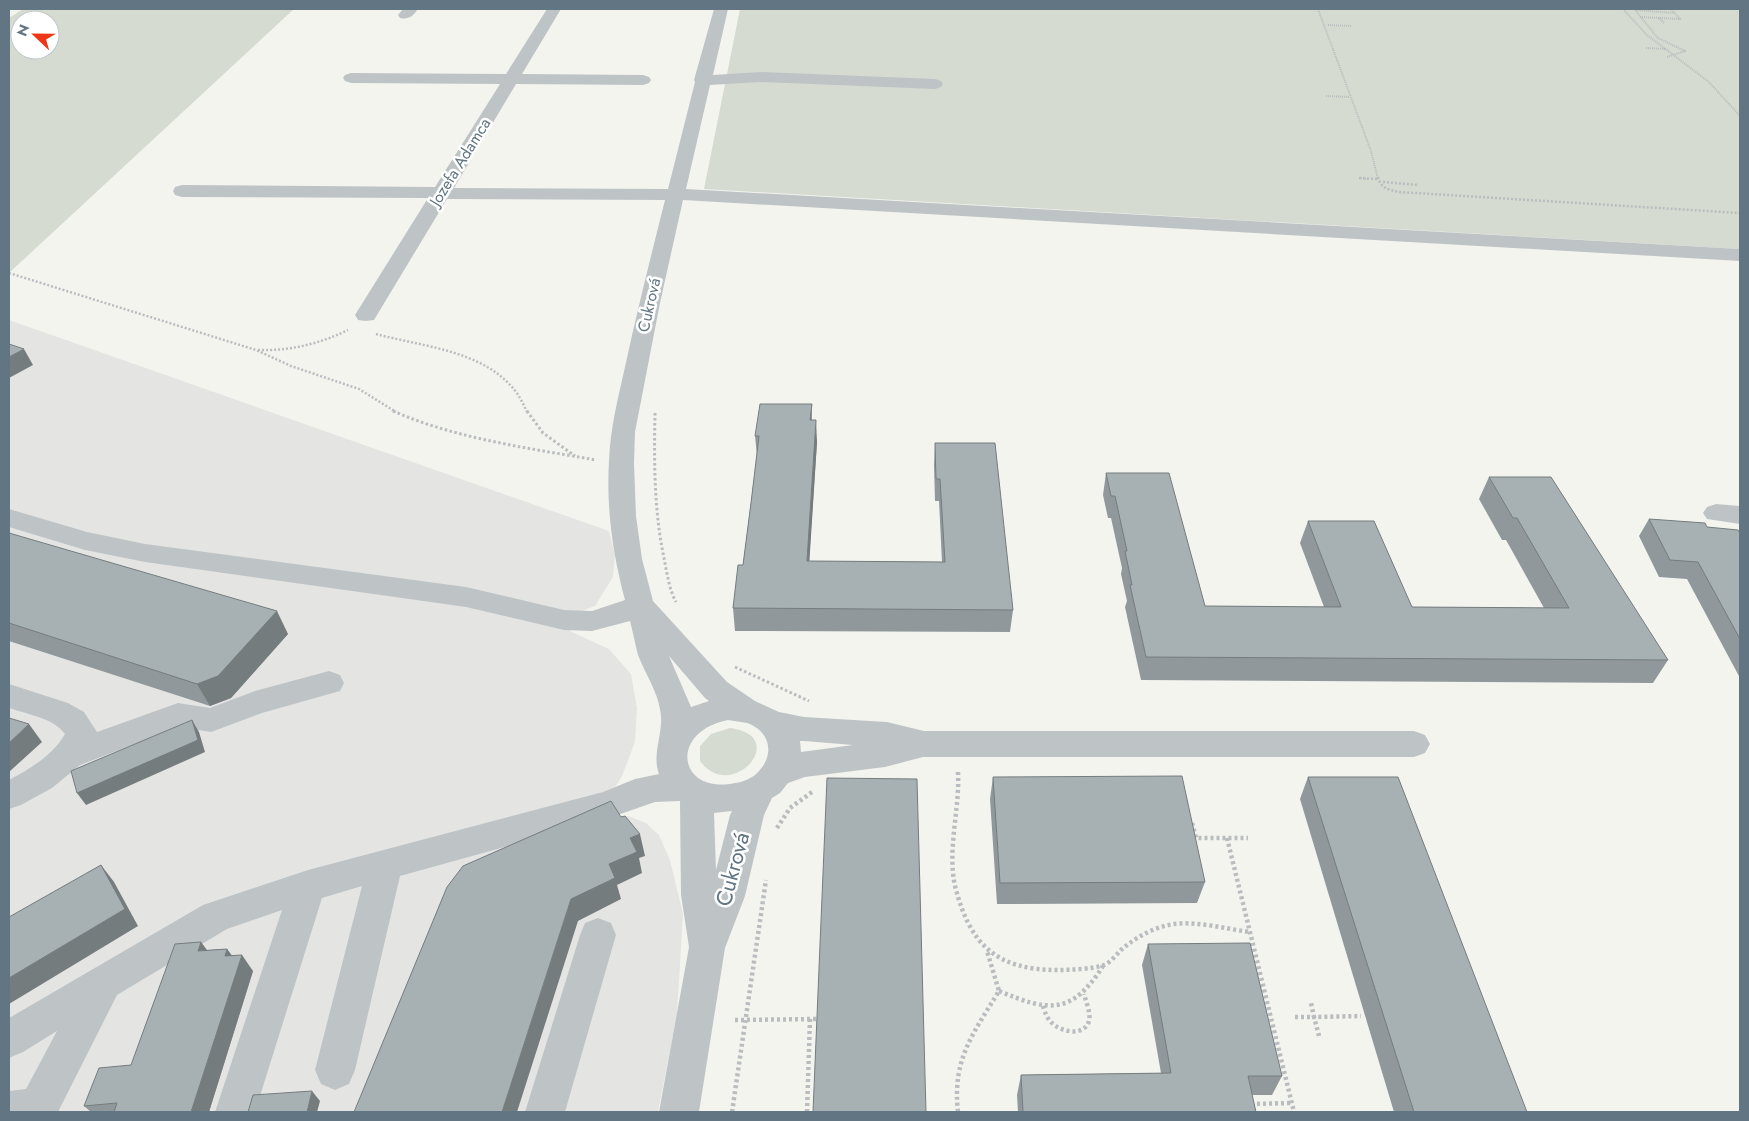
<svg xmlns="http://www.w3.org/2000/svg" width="1749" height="1121" font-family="Jost,sans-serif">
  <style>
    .built { fill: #e4e5e3 }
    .green { fill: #d5dbd0; fill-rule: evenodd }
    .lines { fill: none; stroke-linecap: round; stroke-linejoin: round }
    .path-far3 { stroke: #babdbf; stroke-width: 2; stroke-dasharray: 1 1; stroke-linecap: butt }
    .path-far2 { stroke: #babdbf; stroke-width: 2.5; stroke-dasharray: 2 2; stroke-linecap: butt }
    .path-far1 { stroke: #babdbf; stroke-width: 3; stroke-dasharray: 2.5 2.5; stroke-linecap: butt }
    .path { stroke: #babdbf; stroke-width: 4.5; stroke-dasharray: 3 3; stroke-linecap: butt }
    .minor { fill: #bec4c6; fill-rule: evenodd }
    .wall { fill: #90989b }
    .shaded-wall { fill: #757c7e }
    .building { fill: #a7b1b4; stroke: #757c7e }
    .labels { text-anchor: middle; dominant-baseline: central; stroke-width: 5; stroke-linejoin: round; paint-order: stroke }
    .far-street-label { font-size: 16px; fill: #617682; stroke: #fff }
    .near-street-label { font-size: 22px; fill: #617682; stroke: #fff }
  </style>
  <rect width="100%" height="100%" fill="#f4f4ef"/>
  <!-- built -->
  <path class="built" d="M9,320L609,531L615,555L613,577L595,606L577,613L570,631L609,649L631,674L637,708L635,742L622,776L616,786L607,792L612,817L628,816L646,823L659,835L670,860L683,914L677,1015L658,1112H9Z"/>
  <!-- green -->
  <path class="green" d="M23,9H294L9,273V18ZM20,20H50V50H20Z
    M740,9H1740V249L704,189Z
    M730,728C792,736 731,804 700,761V746L711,734Z"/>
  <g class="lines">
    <!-- path-far3 -->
    <path class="path-far3" d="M1318,9L1371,151L1378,179
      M1623,9L1647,35L1709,82L1740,116
      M1640,17L1680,19L1671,9
      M1659,18L1664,23
      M1328,25L1352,26
      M1646,48L1665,49
      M1667,57L1685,51L1658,38L1635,10L1675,13
      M1326,96L1350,97
      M1359,178L1369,179"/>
    <!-- path-far2 -->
    <path class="path-far2" d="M1378,177C1380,188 1389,190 1399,192L1740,213
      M1359,178L1378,179
      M1383,182L1419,185
      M9,273L256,350L291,366L359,389L396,412
      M376,334C420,346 479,350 511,386C518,393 523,403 527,412
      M258,350C290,351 319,344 348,330"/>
    <!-- path-far1 -->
    <path class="path-far1" d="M393,411C457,439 528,448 596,460
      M527,411L543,433L575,456
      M655,413C654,462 654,510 664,558C667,573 669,589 676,602
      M735,667L809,701"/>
    <!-- path -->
    <path class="path" d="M958,772C960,809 947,849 955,886C970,945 996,970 1058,970C1070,970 1093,969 1104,965C1110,963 1116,955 1121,950C1136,937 1154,927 1174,924C1198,921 1226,929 1250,932
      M1192,823L1196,838H1248
      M777,828L790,808L812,792
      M1227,838L1294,1112
      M999,991C1049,1012 1072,1015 1103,966
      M1043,1006C1045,1012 1047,1019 1052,1023C1061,1032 1084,1037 1089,1021C1091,1013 1086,1002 1084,994
      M1295,1017H1314L1311,1003
      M735,1020L817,1019
      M1319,1036L1314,1017L1361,1016
      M1251,1104L1292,1103
      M732,1112L766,880
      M807,1112L810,1019
      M958,1112C952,1059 973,1034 999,991L987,951"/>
    <!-- minor -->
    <path class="minor" d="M403,9H418C413,16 409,20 400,18L398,15Z
      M547,9H561L522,74L643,75L649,77L651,80L649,83L643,85L516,84L454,188L668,189L695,82L694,80L714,9H728L713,75L760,72L935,79L941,81L943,84L941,87L935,89L760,82L710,85L686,189L1740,249V261L683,200L660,303L635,432L634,463L636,516L642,559L653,601L727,682L755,701L779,712L804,717L887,722L924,731H1414L1425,735L1430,744L1425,753L1414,757H923L885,767L805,777L788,783L780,793L772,798L764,815L745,896L725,948L699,1112H659L689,947L681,895L680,801L655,802L609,818L400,876L355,1070L349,1084L335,1090L321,1084L315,1070L362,886L322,898L255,1112H215L282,910L227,929L117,995L58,1112H9V1091L26,1089L57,1031L23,1052L9,1058V1018L203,905L308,870L603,792L635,779L659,774C651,752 665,733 660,709C657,691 645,673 638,655C635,644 633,632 630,621L592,631L564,630L466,607L145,562L85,550L9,527V509L87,532L145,544L466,587L564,610L592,611L625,600C613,555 606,508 609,461C610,429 618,398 625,367C637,311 651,256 665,200L447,199L377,315L374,320L366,321L358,320L355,315L428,198L182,197L175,195L173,191L175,187L182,185L435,187L500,84L351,83L345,81L343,78L345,75L351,73L506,74ZM669,656L705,698L709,701L691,707ZM728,720C734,721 741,722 747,723C770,731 775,754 759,771C753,778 744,782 735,783C678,795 668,732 728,720ZM800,741H804L853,745L801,752ZM732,811L730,815L716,870L714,813Z
      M1716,504L1740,506V524L1707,519L1703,513L1707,507Z
      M329,671L340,675L344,683L340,691L262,713L211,732L179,727L80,765L52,788L21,805L9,809V780C31,768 52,756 65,734C54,718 26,714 9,708V684L68,703L84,712L97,732L178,703L210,708L255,691Z
      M598,918L611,923L616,935L565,1112H525L580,935L585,923Z"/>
  </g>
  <!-- wall -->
  <path class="wall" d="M812,404V420L817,442L809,561L942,562L939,501H935L934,465L935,443L1013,610L1010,632L735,631L733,608L743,565L757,456L755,436Z
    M1106,473L1205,606L1324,607L1300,543L1308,521L1412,607L1544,608L1506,540H1502L1479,499L1489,477L1668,660L1653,683L1141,680L1125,607L1127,601L1121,574L1122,568L1111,518H1108L1103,495Z
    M1649,519L1707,527L1740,533V678L1687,579L1659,577L1639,536Z
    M9,533L288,634L231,698L210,706L9,641Z
    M993,777L1205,882L1197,903L997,904L990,799Z
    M1308,777L1527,1112H1394L1300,799Z
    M1148,944L1282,1076L1272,1095H1252L1256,1112H1018L1017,1095L1021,1075L1161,1073L1142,965Z
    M227,949L232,956L253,971L209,1112H91L84,1106L131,1065L208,950Z"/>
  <!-- shaded-wall -->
  <path class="shaded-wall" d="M24,349L33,365L9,378V357Z
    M816,420L817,442L808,583L807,561Z
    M277,611L288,634L231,698L210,706L197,684Z
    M192,720L199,732L205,752L86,805L77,793Z
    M29,724L42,742L9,772V743Z
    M640,834L645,856L639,858L642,873L617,885L621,899L578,921L517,1112H502L571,899L609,864L630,838Z
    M101,865L114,882L138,926L9,1004V978Z
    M201,942L213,958L198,951Z
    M227,949L239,965L225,956Z
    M242,955L253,971L209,1112H191Z
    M312,1091L320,1101L317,1112H307Z"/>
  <!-- building -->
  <path class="building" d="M9,344L24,349L9,357Z
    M760,404H812L810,420H816L807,561L945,562L940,479H936L935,443H995L1013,610L733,608L738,565H743L751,503L759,436H755Z
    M1106,473H1169L1205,606L1341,607L1308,521H1374L1412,607L1569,608L1517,518H1513L1489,477H1551L1668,660L1146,657L1130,585H1132L1125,551H1127L1115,496H1111Z
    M1649,519L1705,523L1707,527L1738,530L1740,533V639L1698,562L1670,560Z
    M9,533L277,611L218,676L197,684L9,623Z
    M9,718L29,724L9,743Z
    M192,720L198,740L77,793L71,771Z
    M1182,776L1205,882L1000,883L993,777Z
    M1308,777H1398L1527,1112H1414Z
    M827,778L917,779L926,1112H813Z
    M611,801L621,817L625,816L640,834L630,838L637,852L609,864L615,878L571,899L502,1112H354L447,887L463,866Z
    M101,865L125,909L9,978V917Z
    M201,942L198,951L227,949L225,956L242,955L191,1112H114L117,1103L84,1106L99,1068L131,1065L175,944Z
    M1250,943L1282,1076H1248L1256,1112H1023L1021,1075L1171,1073L1148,944Z
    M312,1091L307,1112H248L253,1095Z"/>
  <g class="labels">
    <!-- far-street labels -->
    <g class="far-street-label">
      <text transform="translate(460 162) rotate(-58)">Jozefa Adamca</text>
      <text transform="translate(649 305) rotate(-77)">Cukrová</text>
    </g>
    <!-- near-street labels -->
    <g class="near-street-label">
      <text transform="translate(732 869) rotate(-75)">Cukrová</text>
    </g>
  </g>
  <!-- border -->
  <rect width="1749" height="1121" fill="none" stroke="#617682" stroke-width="20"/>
  <!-- north arrow -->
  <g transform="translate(35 35) rotate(292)"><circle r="24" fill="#ffffff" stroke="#c0c8cd"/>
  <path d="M0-4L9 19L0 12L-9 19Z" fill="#ed3716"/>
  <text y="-8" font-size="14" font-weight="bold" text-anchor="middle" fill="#617682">N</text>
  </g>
</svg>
